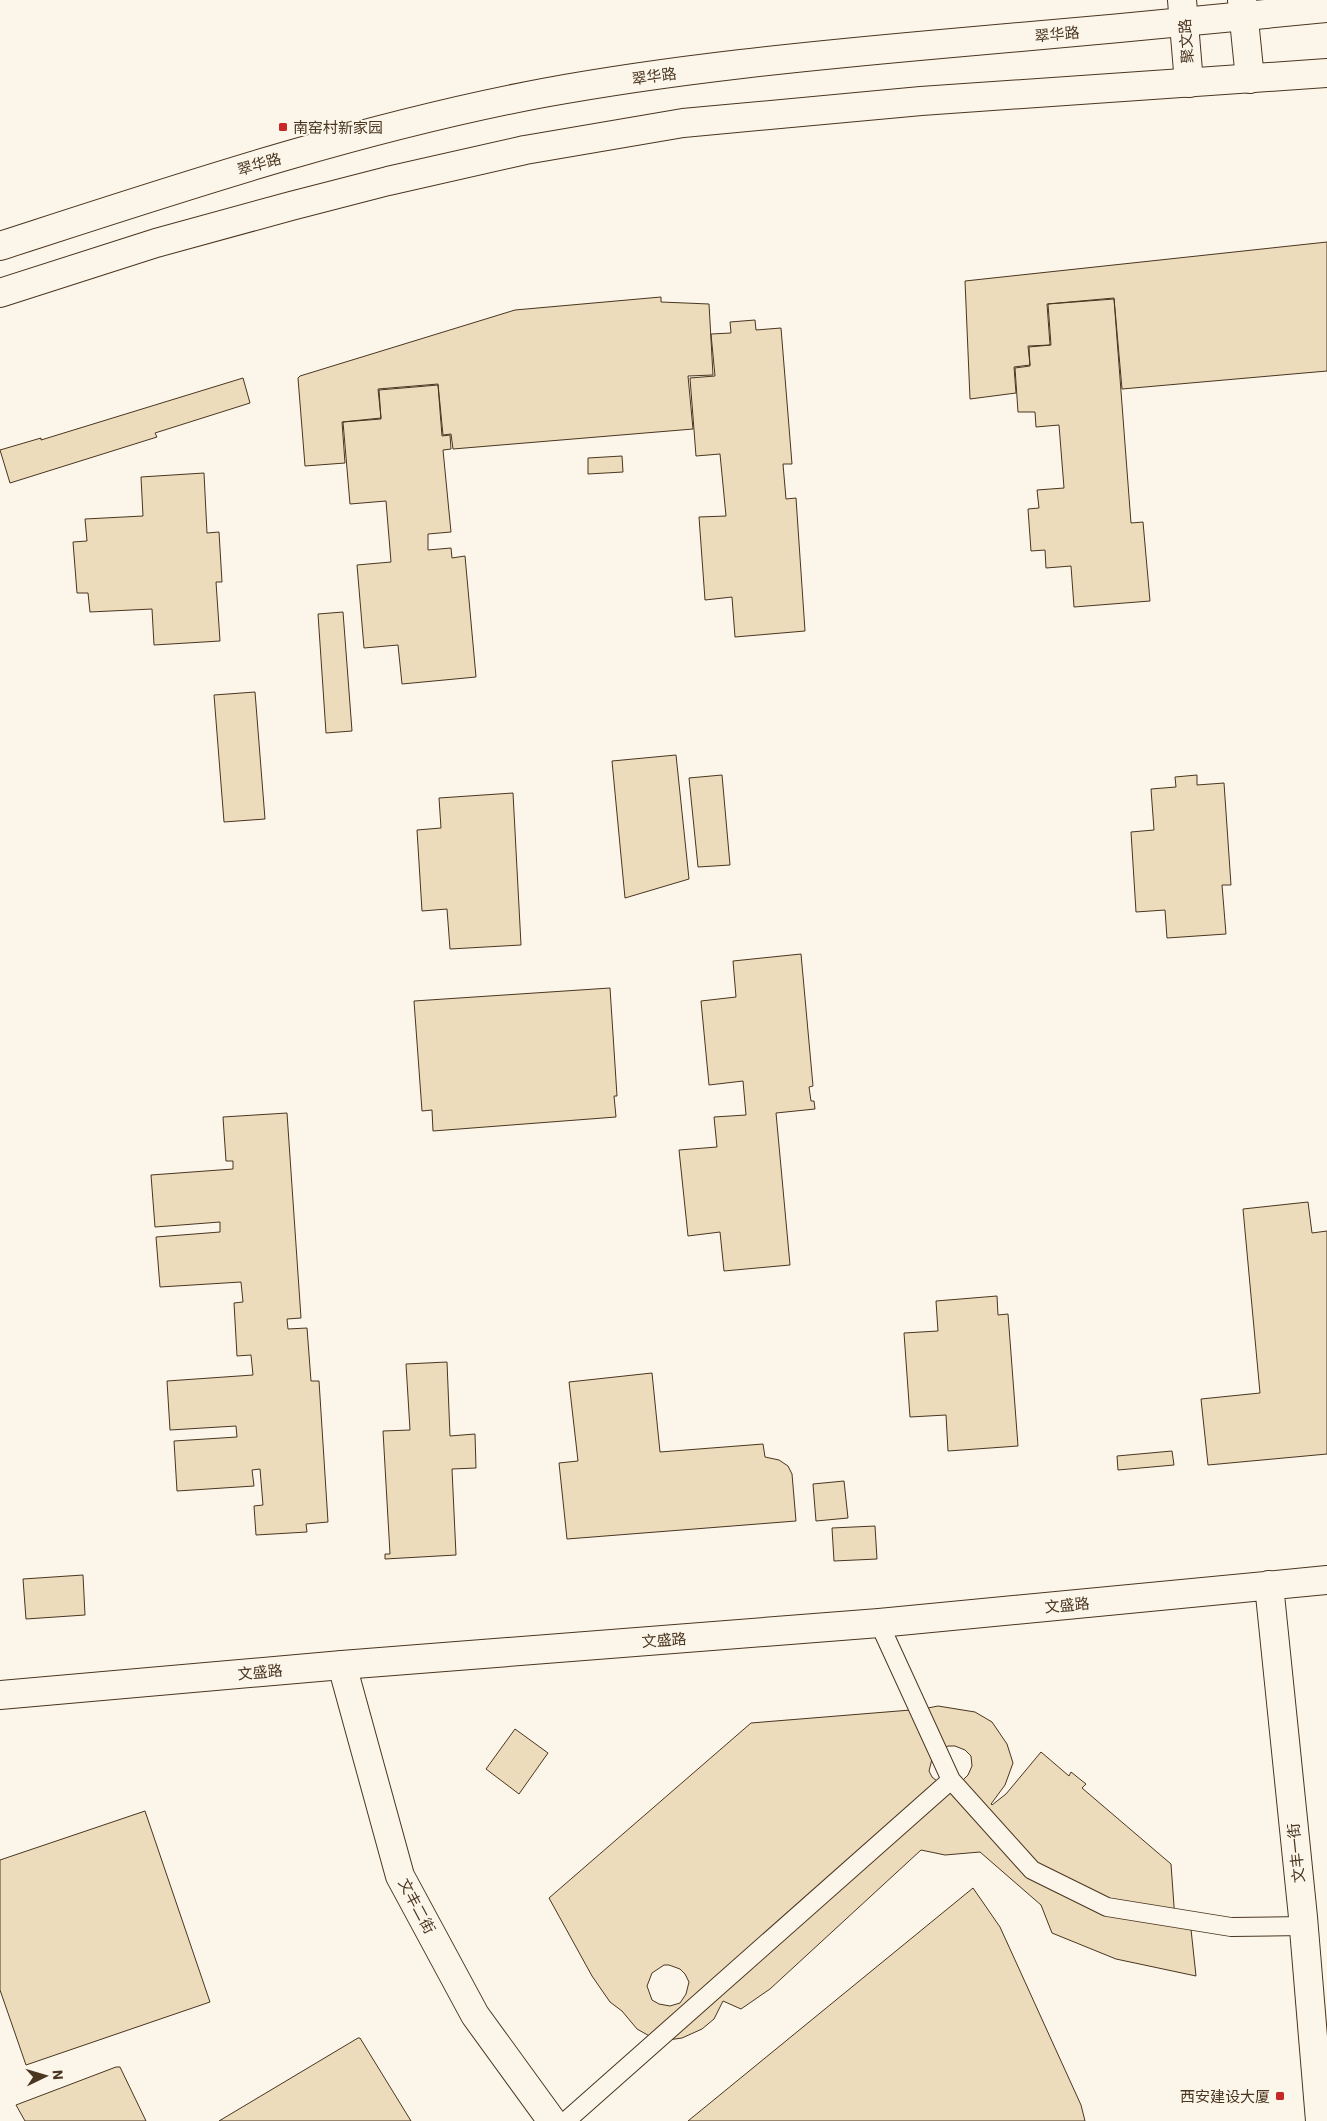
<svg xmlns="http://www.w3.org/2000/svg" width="1327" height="2121" font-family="'IBM Plex Sans','Noto Sans SC',sans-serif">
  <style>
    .building { fill: #ecdcbc; stroke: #4a3520; fill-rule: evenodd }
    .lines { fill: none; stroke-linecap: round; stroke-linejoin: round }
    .service-casing { stroke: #4a3520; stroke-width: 20 }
    .minor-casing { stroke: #4a3520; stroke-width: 30 }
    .tertiary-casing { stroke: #4a3520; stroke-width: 30 }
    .secondary-casing { stroke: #4a3520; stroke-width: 30 }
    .service { stroke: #fbf6e9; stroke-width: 18 }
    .minor { stroke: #fbf6e9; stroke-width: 28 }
    .tertiary { stroke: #fbf6e9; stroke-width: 28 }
    .secondary { stroke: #fbf6e9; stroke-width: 28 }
    .poi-dot { fill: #c62828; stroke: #fbf6e9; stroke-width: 2 }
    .labels { text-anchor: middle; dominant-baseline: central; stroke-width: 4; stroke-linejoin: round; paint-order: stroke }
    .street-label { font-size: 15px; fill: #4a3520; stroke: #fbf6e9 }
    .poi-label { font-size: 15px; fill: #4a3520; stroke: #fbf6e9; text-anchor: start }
  </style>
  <rect width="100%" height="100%" fill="#fbf6e9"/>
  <!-- building -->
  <path class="building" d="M1327,242V371L1122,389L1114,298L1047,304L1050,345L1028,346L1030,365L1014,367L1016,393L970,399L965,281Z
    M661,297V302L709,304L713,375L688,376L693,429L453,449L451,434L443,435L438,384L378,389L381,418L342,422L345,463L305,466L298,378L300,376L515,310Z
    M1114,299L1131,523L1143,522L1150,601L1074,607L1071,566L1046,568L1045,550L1031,551L1028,509L1039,508L1037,490L1064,488L1059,425L1036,427L1035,412H1018L1015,368L1030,366L1029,347L1051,345L1048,304Z
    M755,320L756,330L781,328L792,464H783L786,499L796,498L805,631L735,637L732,597L705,600L699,517L726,516L720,454L696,456L690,378L715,376L711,334L731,333L730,322Z
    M243,378L250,403L155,433L157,437L10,483L0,450L41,438V440Z
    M438,385L442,436L450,435L451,449L443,450L451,532L428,534V550L451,548L452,558L465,556L476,677L402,684L398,645L364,648L357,565L391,562L386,501L350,504L343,422L381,419L379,390Z
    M622,456L623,472L588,474V458Z
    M204,473L207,533L219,532L222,582H216L220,641L154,645L152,609L90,612L88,593H77L73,542L87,541L85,519L143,516L141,477Z
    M343,612L352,731L326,733L318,614Z
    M255,692L265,819L224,822L214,695Z
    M676,755L689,879L625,898L612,761Z
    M722,775L730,865L698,867L689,778Z
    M1197,775V785L1224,783L1231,885H1222L1226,934L1167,938L1165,910L1136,912L1131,832L1154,830L1151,789L1176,787L1175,777Z
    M513,793L521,945L450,949L447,909L422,911L417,830L441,828L439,798Z
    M801,954L813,1086L809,1087L811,1101H814L815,1109L776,1113L790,1265L724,1271L720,1232L688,1236L679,1150L717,1147L714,1117L746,1115L743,1081L709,1085L701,1001L736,997L733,961Z
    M610,988L617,1096H614L616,1117L433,1131L432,1110L422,1111L414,1001Z
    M287,1113L301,1318L287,1319L288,1329L307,1328L311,1381H319L328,1522L306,1524L307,1532L256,1535L254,1506L263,1505L260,1469L252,1470L254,1486L177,1491L174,1441L237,1437L236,1426L170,1430L167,1381L253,1375L251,1355L237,1356L234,1303L243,1302L241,1282L160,1287L156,1237L220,1232V1222L155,1227L151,1175L233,1169V1161H226L223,1117Z
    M1308,1202L1312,1233L1327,1231V1454L1208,1465L1201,1399L1260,1393L1243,1209Z
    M997,1296L998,1315L1008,1314L1018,1446L948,1451L946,1415L910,1417L904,1333L938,1331L936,1301Z
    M447,1362L450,1436L475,1434L476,1468L452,1469L456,1555L385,1559V1554H390L383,1431L410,1430L406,1364Z
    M652,1373L660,1452L763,1444L765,1457L779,1460L788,1466L792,1474L796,1521L567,1539L559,1463L578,1461L569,1382Z
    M1172,1451L1174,1465L1118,1470L1117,1456Z
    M844,1481L848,1518L816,1521L813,1484Z
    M875,1526L877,1559L834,1561L832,1528Z
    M83,1575L85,1615L26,1619L23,1579Z
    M938,1706L975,1712L992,1722L1007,1744L1013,1763L1005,1785L991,1804L992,1805L1006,1794L1041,1752L1069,1776L1071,1772L1086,1784L1082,1788L1171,1864L1175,1920H1190L1196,1976L1116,1959L1052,1933L1041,1905L980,1852L945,1855L921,1850L770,1989L741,2009L723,2001L714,2019L702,2029L682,2038L668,2040L653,2038L637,2029L622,2011L610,2002L592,1976L549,1898L751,1723L923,1709ZM948,1746H955L965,1750L971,1756L972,1766L968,1775L962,1781H937L932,1777L929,1771L932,1759L941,1750ZM664,1965H669L680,1969L685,1974L689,1982L686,1994L680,2003L670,2006L659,2004L652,2000L647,1986L652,1973Z
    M515,1729L548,1753L519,1794L486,1769Z
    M145,1811L210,2002L26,2065L0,1990V1860Z
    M973,1888L1000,1927L1081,2105L1085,2121H688Z
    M358,2038H360L411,2121H219Z
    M116,2067H120L146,2121H25L16,2105Z"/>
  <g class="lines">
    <defs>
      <path id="service" d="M879,1623L951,1780L1032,1870L1107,1907L1231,1927L1304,1926
        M566,2121L951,1780"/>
      <path id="minor" d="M342,1665L400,1876L475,2015L552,2121"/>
      <path id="tertiary" d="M1182,0L1189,83
        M1242,0L1250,79
        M1269,1585L1303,1917L1320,2121
        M0,1695L342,1665L879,1623L1327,1580"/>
      <path id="secondary" d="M0,246C179,188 358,128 543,93C674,69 808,56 941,44C1070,33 1198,21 1327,8
        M0,293L156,243L291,206L388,181L525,150L683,123L921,101L1327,73"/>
    </defs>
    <!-- service casing -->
    <use href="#service" class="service-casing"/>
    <!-- minor casing -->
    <use href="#minor" class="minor-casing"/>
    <!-- tertiary casing -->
    <use href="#tertiary" class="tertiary-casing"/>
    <!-- secondary casing -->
    <use href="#secondary" class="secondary-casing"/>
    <!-- service -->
    <use href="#service" class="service"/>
    <!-- minor -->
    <use href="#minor" class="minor"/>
    <!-- tertiary -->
    <use href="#tertiary" class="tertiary"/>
    <!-- secondary -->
    <use href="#secondary" class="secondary"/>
  </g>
  <!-- markers -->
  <g class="poi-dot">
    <rect x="278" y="122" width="10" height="10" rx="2.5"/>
    <rect x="1275" y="2091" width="10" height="10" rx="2.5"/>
  </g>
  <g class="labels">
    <!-- street labels -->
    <g class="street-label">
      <text transform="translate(1057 34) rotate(-5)">翠华路</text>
      <text transform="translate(1186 41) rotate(-94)">聚文路</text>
      <text transform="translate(654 76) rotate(-8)">翠华路</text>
      <text transform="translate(259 164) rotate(-16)">翠华路</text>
      <text transform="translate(1067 1605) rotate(-5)">文盛路</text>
      <text transform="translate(664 1640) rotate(-4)">文盛路</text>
      <text transform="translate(260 1672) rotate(-5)">文盛路</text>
      <text transform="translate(1296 1853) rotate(-96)">文丰一街</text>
      <text transform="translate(417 1906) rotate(62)">文丰二街</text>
    </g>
    <!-- poi labels -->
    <g class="poi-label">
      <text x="293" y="127">南窑村新家园</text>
      <text x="1270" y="2096" text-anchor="end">西安建设大厦</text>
    </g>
  </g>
  <!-- north arrow -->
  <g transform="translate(45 2076) rotate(85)" stroke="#fbf6e9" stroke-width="4" paint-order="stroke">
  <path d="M0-4L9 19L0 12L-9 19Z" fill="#4a3520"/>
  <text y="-8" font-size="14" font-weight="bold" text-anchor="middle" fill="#4a3520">N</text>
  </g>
</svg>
